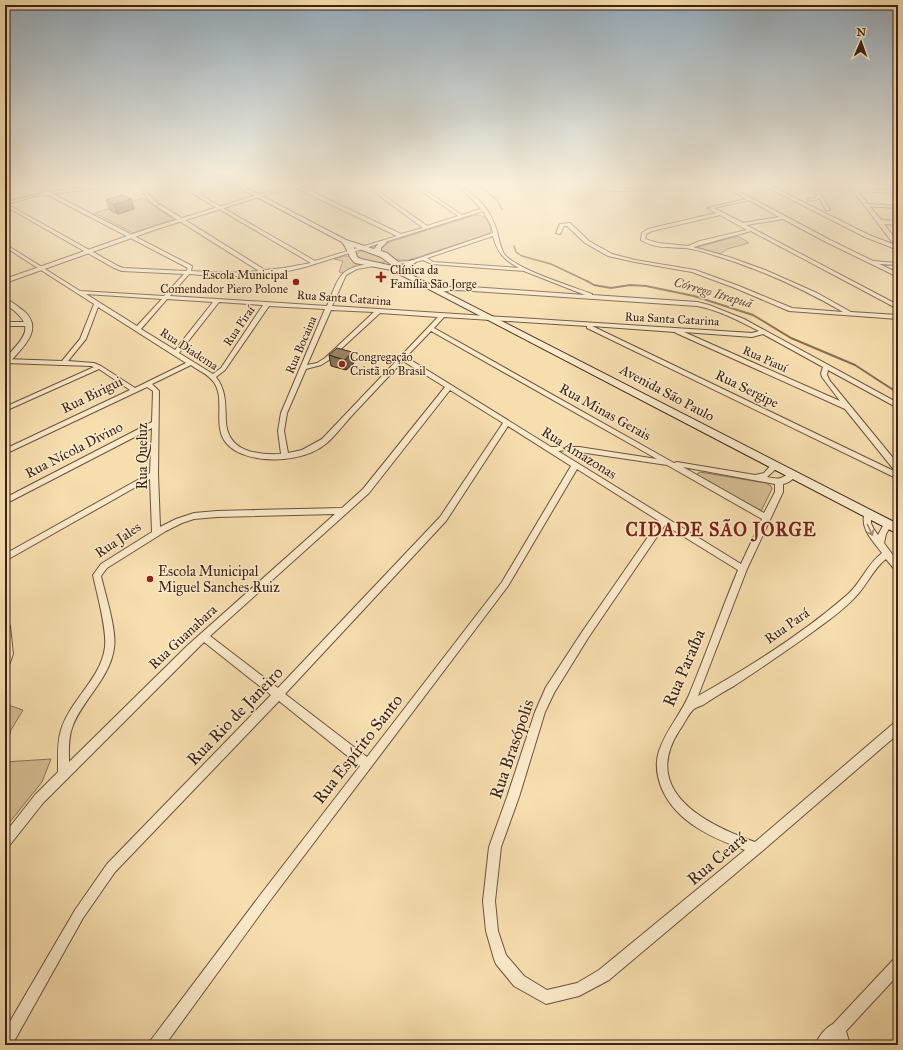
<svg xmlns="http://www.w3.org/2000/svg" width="903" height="1050" font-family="'IM FELL Great Primer',serif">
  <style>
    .green { fill: #d7be94; stroke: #897056 }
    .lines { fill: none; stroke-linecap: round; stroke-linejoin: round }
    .stream-far1 { stroke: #856d53; stroke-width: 1.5 }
    .stream { stroke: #856d53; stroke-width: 2 }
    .minor-casing { stroke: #6a523d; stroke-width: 2 }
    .tertiary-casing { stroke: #6a523d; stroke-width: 2 }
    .secondary-casing { stroke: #3b2317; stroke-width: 2 }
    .minor { fill: #faeaca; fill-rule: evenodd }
    .tertiary { fill: #faeaca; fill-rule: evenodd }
    .secondary { fill: #faeaca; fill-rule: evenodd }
    .wall { fill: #877258; stroke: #3b2317 }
    .shaded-wall { fill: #6e5c47; stroke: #3b2317 }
    .building { fill: #9d8466; stroke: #3b2317 }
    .oneway { stroke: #9a8670 }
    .poi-dot { fill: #8f2418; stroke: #faeaca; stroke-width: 1.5 }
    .labels { text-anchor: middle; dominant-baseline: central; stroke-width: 3; stroke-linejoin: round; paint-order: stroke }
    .far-poi-label { font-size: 12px; fill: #3b2317; stroke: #faeaca; text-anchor: start }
    .far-street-label { font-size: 12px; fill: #3b2317; stroke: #faeaca }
    .far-water-label { font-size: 13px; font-style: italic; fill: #664e3a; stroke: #faeaca }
    .street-label { font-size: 14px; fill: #3b2317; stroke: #faeaca }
    .poi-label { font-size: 14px; fill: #3b2317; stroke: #faeaca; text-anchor: start }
    .near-street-label { font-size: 17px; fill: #3b2317; stroke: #faeaca }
    .district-label { font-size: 18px; font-weight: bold; letter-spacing: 1px; fill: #7a1f14; stroke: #faeaca }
  </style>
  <rect width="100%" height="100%" fill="#f7deae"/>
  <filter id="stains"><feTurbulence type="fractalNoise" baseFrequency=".005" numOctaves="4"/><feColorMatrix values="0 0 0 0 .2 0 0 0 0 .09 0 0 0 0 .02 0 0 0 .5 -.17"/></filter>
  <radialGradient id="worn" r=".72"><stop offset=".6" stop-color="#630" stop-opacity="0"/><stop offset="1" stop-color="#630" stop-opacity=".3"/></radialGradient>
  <!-- green -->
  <path class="green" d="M143,198L173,219V220L133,233L95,213Z
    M475,215C486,215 489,220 491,231L489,234L409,260H397L380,250L385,244L389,242Z
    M738,236L749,243L727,249L720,254L697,247Z
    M360,251C369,251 380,254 386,261C379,266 361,263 356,255Z
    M344,256H349L358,264L342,273L339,272L343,261L334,259Z
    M700,472L766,483L771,486L772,489L761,511L699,477L697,474Z
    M5,704L23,710L11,730L5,753Z
    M51,759L42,782L5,828V762Z"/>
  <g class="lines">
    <!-- stream-far1 -->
    <path class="stream-far1" d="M478,184L498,201L502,209
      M514,246L516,252L522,256L551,264L589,282"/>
    <!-- stream -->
    <path class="stream" d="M587,281L594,285L611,288L630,285L646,286L694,296L753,315L791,338L855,365L898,393"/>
    <defs>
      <path id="minor" d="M29,184H34L49,192L112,184H121L119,185L53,194L192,266L191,271L227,273L259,271L157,207V205H161L265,270L284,268L311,263L195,195L183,184H187L197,193L315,261L397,236L294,187L259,197L257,196L258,195L291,185L290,184H301L298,185L401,234L423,228L364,184H368L427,226L458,216L411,184H415L462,215L481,209L471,198L456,184H460C474,194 490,209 495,226C499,235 499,247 505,255C520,271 571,286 592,294V295L697,302L709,305L744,319L898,403V408L896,407L828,370L827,375L830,381L898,464V472L895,471L845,409L676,333L675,332L592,326L898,473V479L587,328V326L444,317L434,328L674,463L677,462L755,475L764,473L772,464H775L779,466L767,477C777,479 781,480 789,473H795L796,475C793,480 788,483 783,484V492L747,569L698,696C750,667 802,634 847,595C861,583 867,564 882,553C873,541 859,528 865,512H871C872,516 871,518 871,523C872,527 875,531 878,535L885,522L888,521L892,524L886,534L884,543L898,562V571L895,570L886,559C874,568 868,583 858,594C846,608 829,620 814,631C788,650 761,668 734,686C723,692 713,698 703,705C700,706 694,708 692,711C688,715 683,726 679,731C640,792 707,825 755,842L894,723L898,722V734L761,852L609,980L579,996L546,1004L514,986L496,964L494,959L486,931L483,901L489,847L507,797L535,712L546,687L582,632L659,521L577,469L508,586L269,902L165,1045H149L151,1040L261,894L360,766L279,701L115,872L83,918L12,1045H5V1030L75,910L107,864L271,695L204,642L43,803L9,846L5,848V833L35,795L58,772C58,758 57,743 61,730C70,700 101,679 105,647C107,629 97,594 93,575L101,564L152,532L150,479L5,561V554L150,473L152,428L5,504V498L152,422L153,391L147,387L5,454V449L130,390L99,369L5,411V407L94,367L91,366L6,363L5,359L62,361L80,339L94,304L5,247V244L80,291L164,296L184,274L122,271L114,268L5,206V202L44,193ZM48,195L188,268L187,270L186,271L123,268L118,266L7,204L35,196ZM483,211L491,225L493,233L411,261L394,262L392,263L394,264L412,263L423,260L432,264L524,271L585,295L458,286L436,289L435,290L438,292L458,290L697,306C719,310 739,321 759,331L752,333L332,306L346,275L357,269L374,266V264H372C338,267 339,278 327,306L170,296L189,274L227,277L284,272L305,267ZM493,236C497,252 504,260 519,268L433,262L427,258ZM86,294L162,299L137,326ZM167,299L213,302L175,350L141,329ZM219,302L263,305L221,368L213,374L179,353ZM269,306L325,309L281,413L278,431L281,454C257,455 228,452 226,422C225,406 227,391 216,377L225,370ZM98,307L186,363L135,388L101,366L94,363L68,361L86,339ZM331,310L374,312L325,358L317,363L307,365ZM380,313L438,317L322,439L302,450L288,453L284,431L287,413L306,369L321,365L329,360ZM431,331L657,459L579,447H551L406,357ZM684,332L752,337L763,334L823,367L821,373L822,377L840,401ZM403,361L445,387L363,489L342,508L217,511L194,513L176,519L160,527L158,474L159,391L152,384L191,365C197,370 206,373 211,379C227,394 213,422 224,440C231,451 245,456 257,458C280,462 309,458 327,443C338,433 347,420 358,409C373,393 388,377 403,361ZM450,390L503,423L440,517L278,688L210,636L369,493ZM508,426L571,466L502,582L367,757L285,694L446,521ZM566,450L667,465L762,519L741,564L558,451ZM683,467L775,484V492L764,513ZM335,514L188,645L69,762C69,751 68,739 72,728C81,701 110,679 114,648C117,630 105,594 101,576L107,568L166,531L182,523L194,519L217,517ZM665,525L738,570C721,611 706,654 689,695C681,714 666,730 659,751C655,763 657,777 662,789C677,823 713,838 745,850L599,970L577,983L547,990L524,976L506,955L498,931L495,901L501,847L519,797L545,712L554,693L588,638Z
        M140,184H144L148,194L158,203V205H154L145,195Z
        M594,184H598L600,187C628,190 659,189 687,187C698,186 708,183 718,184L687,189L617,191L598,189Z
        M720,184H725L830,240L873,261L898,263V265L879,264L898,273V277L826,242L783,219L746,225L898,305V309L751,231L693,247L729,257L765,270L817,293L851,312L898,315V319L789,311L735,288L692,272L635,262L608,256L585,243L567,226H564L560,234L556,233L560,224L570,223L589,241L612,254L635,260L695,270L739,286L792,308L843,312C800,287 755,267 707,253C701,251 693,249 686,248C671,247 655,249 641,240L642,233L648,229L716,213L708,208L746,199ZM749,200L779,217L743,223L714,208ZM720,215L747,230L700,241L688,246L658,243L645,239L646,234L652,231Z
        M810,184H814L830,209V210H826L819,198L816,200L807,201V199L815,198L817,195Z
        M855,189L898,191V193L854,191Z
        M866,204L898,206V208L864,206V205Z
        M5,322H28L31,324L28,326H5Z
        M5,622L8,623L10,626L13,654L8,668L5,669Z
        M898,958V975L846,1031L850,1045H836L834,1040L831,1045H815C819,1036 825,1028 833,1024L893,960Z"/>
      <path id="tertiary" d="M761,184H767L869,235L898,246V250L865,237Z
        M848,184H852L881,220L898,221V225L884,224L897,241L896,242H892Z
        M257,195L262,196L157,229L5,283V279L153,227Z
        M5,299C12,301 18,307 24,311C45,330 21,349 8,364H5V358C28,334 36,325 5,304Z"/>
      <path id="secondary" d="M232,184H239L346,240L374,249L381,241H385L387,242L381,248V251L387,253L402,265L412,260L416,262L404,271L898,524V534L419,284L391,270L355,263C348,257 348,249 342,242ZM354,247L381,257L393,266L361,259L357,257Z"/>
    </defs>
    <!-- minor casing -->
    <use href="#minor" class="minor-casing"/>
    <!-- tertiary casing -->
    <use href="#tertiary" class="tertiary-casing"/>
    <!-- secondary casing -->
    <use href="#secondary" class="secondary-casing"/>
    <!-- minor -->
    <use href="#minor" class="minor"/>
    <!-- tertiary -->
    <use href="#tertiary" class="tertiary"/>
    <!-- secondary -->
    <use href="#secondary" class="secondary"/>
  </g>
  <!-- wall -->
  <path class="wall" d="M131,199L134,209L118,214L110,210L106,200Z
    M329,355L354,363L346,370L331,366Z"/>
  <!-- shaded-wall -->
  <path class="shaded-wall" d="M131,199L134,209L118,214L114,205Z
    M352,352L354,363L346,370L345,360Z"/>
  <!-- building -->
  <path class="building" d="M123,195L131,199L114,205L106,200Z
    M337,348L352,352L345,360L329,355Z"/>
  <!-- one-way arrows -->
  <defs><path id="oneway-shaft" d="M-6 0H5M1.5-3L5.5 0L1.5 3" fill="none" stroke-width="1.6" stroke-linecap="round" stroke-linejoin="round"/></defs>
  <use class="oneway" href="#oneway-shaft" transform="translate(870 530) rotate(65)"/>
  <!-- sky -->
  <linearGradient id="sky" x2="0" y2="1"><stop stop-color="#94abbc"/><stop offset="0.56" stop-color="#fbf0db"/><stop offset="1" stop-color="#fbf0db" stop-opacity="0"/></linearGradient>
  <rect width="903" height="331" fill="url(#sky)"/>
  <!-- markers -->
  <g class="poi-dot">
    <path d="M379 271h4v4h4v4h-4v4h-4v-4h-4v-4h4z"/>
    <circle cx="296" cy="282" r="4"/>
    <circle cx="342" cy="364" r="4"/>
    <circle cx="150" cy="579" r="4"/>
  </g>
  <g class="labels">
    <!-- far-poi labels -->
    <g class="far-poi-label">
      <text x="390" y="270">Clínica da<tspan x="390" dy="14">Família São Jorge</tspan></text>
      <text x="288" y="275" text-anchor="end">Escola Municipal<tspan x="288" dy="14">Comendador Piero Polone</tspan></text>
      <text x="350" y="357">Congregação<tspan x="350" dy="14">Cristã no Brasil</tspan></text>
    </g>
    <!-- far-street labels -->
    <g class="far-street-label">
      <text transform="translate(344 298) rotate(4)">Rua Santa Catarina</text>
      <text transform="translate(672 319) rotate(3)">Rua Santa Catarina</text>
      <text transform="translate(239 326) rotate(-56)">Rua Piraí</text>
      <text transform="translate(301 345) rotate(-67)">Rua Bocaina</text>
      <text transform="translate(189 349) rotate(33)">Rua Diadema</text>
      <text transform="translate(765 359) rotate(24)">Rua Piauí</text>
    </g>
    <!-- far-water labels -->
    <g class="far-water-label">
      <text transform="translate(713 293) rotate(16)">Córrego Itrapuã</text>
    </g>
    <!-- street labels -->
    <g class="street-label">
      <text transform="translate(747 389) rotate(26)">Rua Sergipe</text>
      <text transform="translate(667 393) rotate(28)">Avenida São Paulo</text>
      <text transform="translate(92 395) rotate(-26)">Rua Birigui</text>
      <text transform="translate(605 412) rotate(29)">Rua Minas Gerais</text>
      <text transform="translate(74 450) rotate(-27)">Rua Nícola Divino</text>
      <text transform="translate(579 453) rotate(32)">Rua Amazonas</text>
      <text transform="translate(142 456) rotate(-90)">Rua Queluz</text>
      <text transform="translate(118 540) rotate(-34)">Rua Jales</text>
      <text transform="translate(787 626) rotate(-35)">Rua Pará</text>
      <text transform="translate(183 637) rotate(-43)">Rua Guanabara</text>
    </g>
    <!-- poi labels -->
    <g class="poi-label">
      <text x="158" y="571">Escola Municipal<tspan x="158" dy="16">Miguel Sanches Ruiz</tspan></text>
    </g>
    <!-- near-street labels -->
    <g class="near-street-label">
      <text transform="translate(684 668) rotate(-67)">Rua Paraíba</text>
      <text transform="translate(235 716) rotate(-46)">Rua Rio de Janeiro</text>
      <text transform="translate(358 749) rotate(-52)">Rua Espírito Santo</text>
      <text transform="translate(512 749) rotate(-71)">Rua Brasópolis</text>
      <text transform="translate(717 859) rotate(-40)">Rua Ceará</text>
    </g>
    <!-- district labels -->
    <g class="district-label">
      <text x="721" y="530">CIDADE SÃO JORGE</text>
    </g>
  </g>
  <!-- margin -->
  <rect width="903" height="1050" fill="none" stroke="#f7deae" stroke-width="20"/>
  <rect x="6" y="6" width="891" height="1038" fill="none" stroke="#3b2317" stroke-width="2"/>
  <rect x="10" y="10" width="883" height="1030" fill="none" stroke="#3b2317"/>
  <!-- north arrow -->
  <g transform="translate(861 42) rotate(2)" stroke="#faeaca" stroke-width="3" paint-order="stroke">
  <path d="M0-3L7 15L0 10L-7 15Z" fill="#3b2317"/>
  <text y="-6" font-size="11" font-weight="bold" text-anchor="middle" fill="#3b2317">N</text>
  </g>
  <rect width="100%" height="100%" filter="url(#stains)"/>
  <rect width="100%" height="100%" fill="url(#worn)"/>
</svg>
